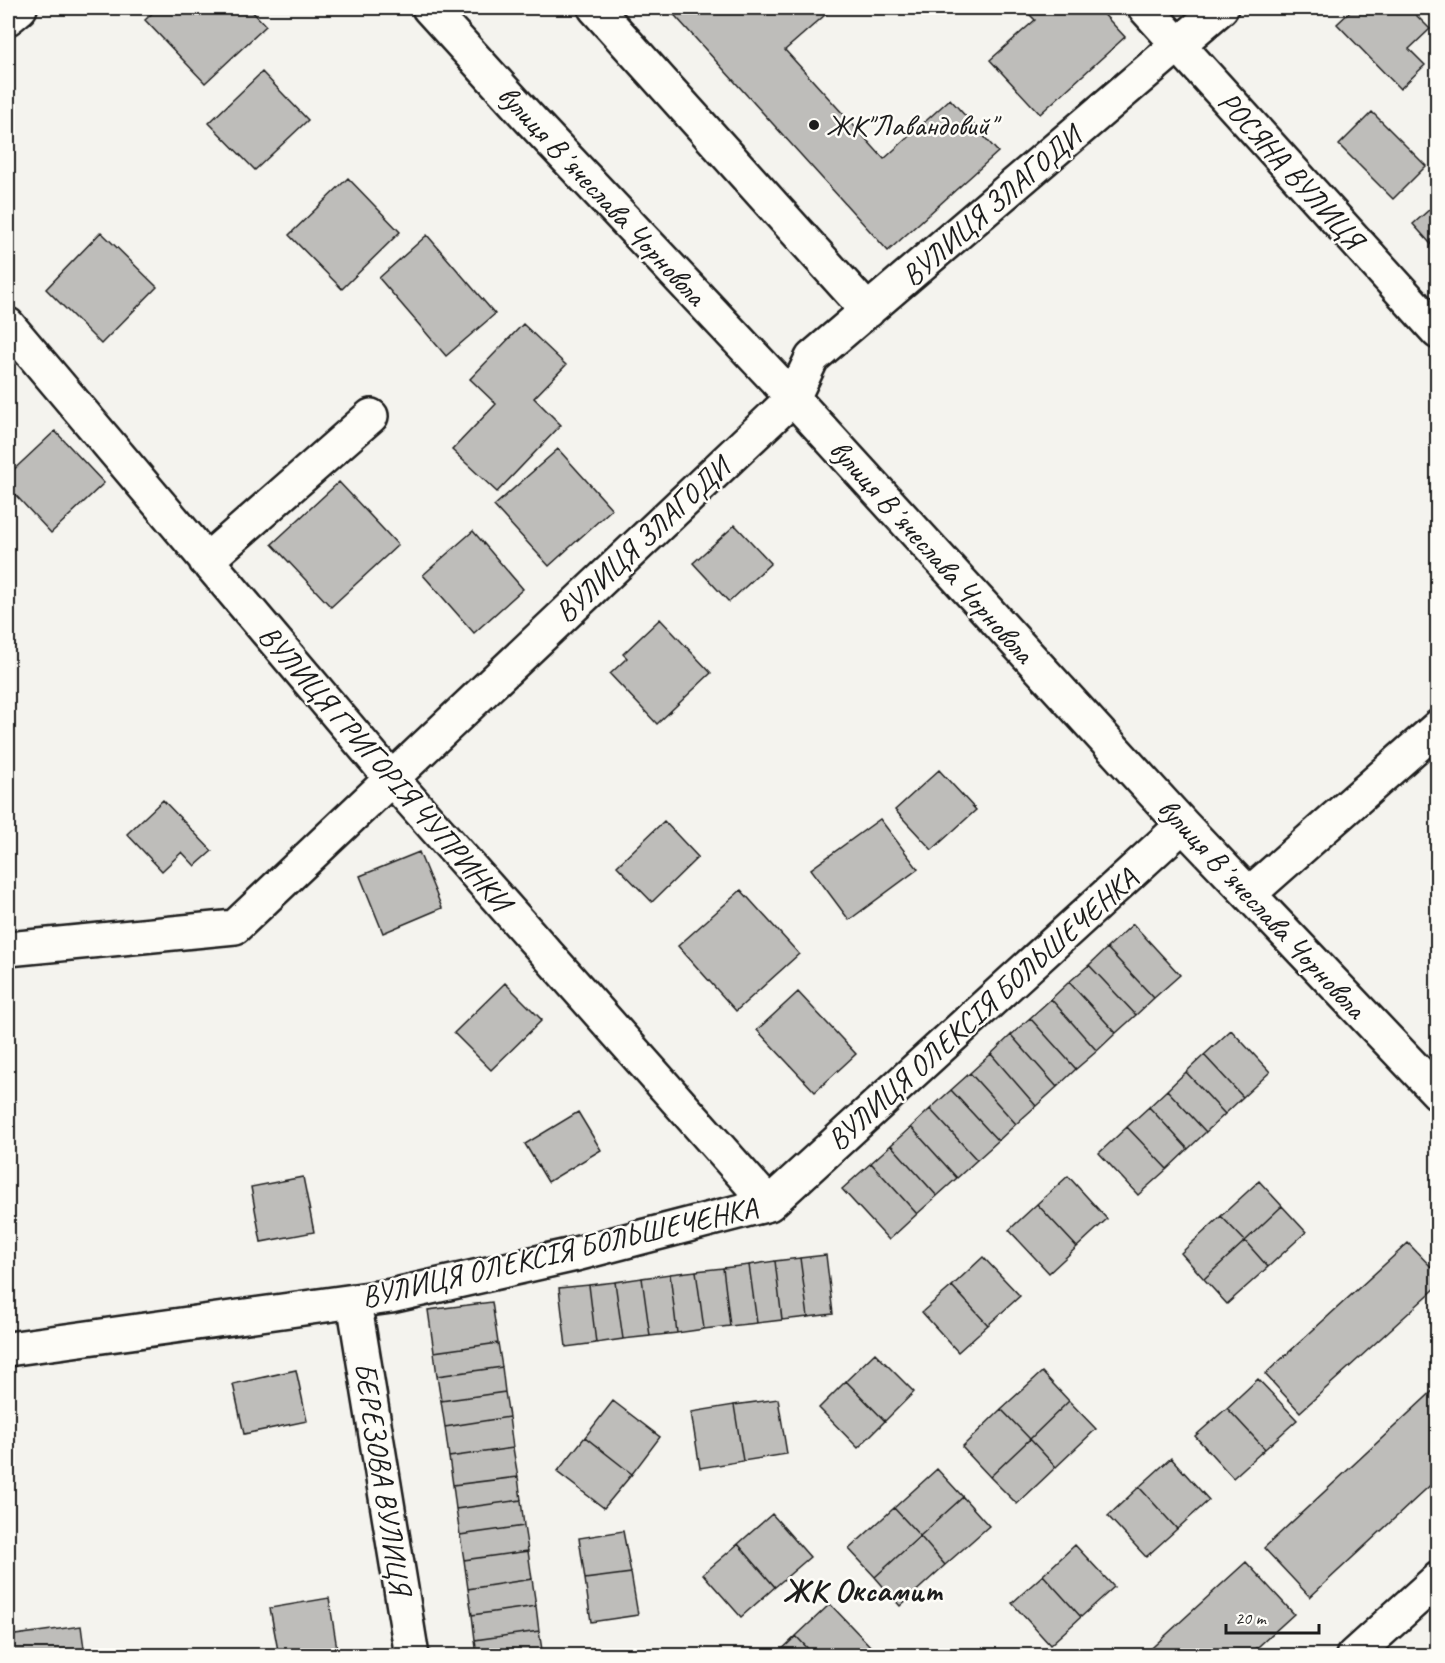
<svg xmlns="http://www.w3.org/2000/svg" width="1445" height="1663" font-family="Caveat,sans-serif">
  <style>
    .building { fill: #bebdba; stroke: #1c1c1c; stroke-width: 1.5 }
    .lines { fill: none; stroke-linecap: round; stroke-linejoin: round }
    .minor-casing { stroke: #1c1c1c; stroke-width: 38 }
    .minor { stroke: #fdfcf7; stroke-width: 33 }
    .poi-dot { fill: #1c1c1c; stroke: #fdfcf7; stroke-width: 2 }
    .labels { text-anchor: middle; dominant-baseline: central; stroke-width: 5; stroke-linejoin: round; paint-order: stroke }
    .poi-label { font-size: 30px; fill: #1c1c1c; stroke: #fdfcf7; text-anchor: start }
    .street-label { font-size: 30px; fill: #1c1c1c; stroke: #fdfcf7 }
    .neighbourhood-label { font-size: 32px; font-weight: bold; fill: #1c1c1c; stroke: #fdfcf7 }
  </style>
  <rect width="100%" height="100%" fill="#f4f3ee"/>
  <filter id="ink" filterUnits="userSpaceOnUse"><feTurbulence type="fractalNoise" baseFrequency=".0167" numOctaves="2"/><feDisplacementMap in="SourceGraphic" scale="12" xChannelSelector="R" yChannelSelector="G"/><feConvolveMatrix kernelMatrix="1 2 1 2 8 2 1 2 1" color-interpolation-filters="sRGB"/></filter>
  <g filter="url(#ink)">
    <!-- building -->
    <path class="building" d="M158,8H249L266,26L205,83L145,20Z
      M668,8H833L785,50L884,159L950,99L998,152L888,251Z
      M1023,8H1098L1125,37L1040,114L990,60L1035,20Z
      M1354,8H1409L1430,29L1409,49L1425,65L1400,89L1337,24Z
      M262,72L308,120L255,170L209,123Z
      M1372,112L1426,166L1393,199L1339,145Z
      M348,178L400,232L342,289L289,235Z
      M1438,202V252L1413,224Z
      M101,232L157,287L101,344L46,289Z
      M427,235L495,314L446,356L379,278Z
      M523,324L566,365L534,398L561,425L497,492L452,450L496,404L470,379Z
      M55,431L104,483L51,533L8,487V475Z
      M558,449L612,509L549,566L494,506Z
      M339,482L398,545L331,607L272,544Z
      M735,525L771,563L729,602L693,563Z
      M473,531L523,589L474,633L423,575Z
      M660,619L711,673L657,724L610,674L627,658L623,654Z
      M939,770L976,810L932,850L895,810Z
      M163,800L212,851L195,866L182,852L162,871L127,834Z
      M880,819L918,869L849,920L811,869Z
      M664,821L698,857L652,902L617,866Z
      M419,852L442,908L383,933L360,876Z
      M741,890L799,954L736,1011L678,946Z
      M1133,924L1180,975L1154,998L1107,948Z
      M1107,948L1154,998L1136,1015L1089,965Z
      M1089,965L1136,1015L1116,1033L1069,982Z
      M1069,982L1116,1033L1097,1051L1051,999Z
      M505,983L542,1020L491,1070L454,1033Z
      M798,992L856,1054L815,1092L757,1030Z
      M1051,999L1097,1051L1076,1069L1030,1018Z
      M1030,1018L1076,1069L1057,1087L1011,1035Z
      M1231,1030L1270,1072L1243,1097L1204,1055Z
      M1011,1035L1057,1087L1036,1106L991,1054Z
      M991,1054L1036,1106L1016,1124L970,1073Z
      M1204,1055L1243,1097L1225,1114L1186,1072Z
      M1186,1072L1225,1114L1206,1132L1167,1090Z
      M970,1073L1016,1124L998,1141L951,1090Z
      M951,1090L998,1141L977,1160L930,1109Z
      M1167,1090L1206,1132L1188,1149L1149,1107Z
      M1149,1107L1188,1149L1167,1169L1127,1127Z
      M930,1109L977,1160L957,1178L911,1127Z
      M578,1112L601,1150L548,1182L525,1144Z
      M911,1127L957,1178L937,1196L891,1145Z
      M1127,1127L1167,1169L1138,1195L1099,1153Z
      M891,1145L937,1196L917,1214L871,1163Z
      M871,1163L917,1214L889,1240L842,1189Z
      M1068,1176L1107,1219L1077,1247L1037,1204Z
      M303,1177L314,1232L261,1242L251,1187Z
      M1259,1181L1282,1206L1245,1241L1221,1216Z
      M1037,1204L1077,1247L1049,1273L1009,1230Z
      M1282,1206L1306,1232L1268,1267L1245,1241Z
      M1221,1216L1245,1241L1204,1279L1181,1253Z
      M1245,1241L1268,1267L1227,1304L1204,1279Z
      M1408,1243L1438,1274V1286L1300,1412L1265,1374Z
      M826,1255L833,1314L808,1317L800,1258Z
      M983,1257L1020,1296L988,1325L952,1286Z
      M800,1258L808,1317L782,1320L775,1261Z
      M775,1261L782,1320L757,1323L749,1265Z
      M749,1265L757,1323L730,1326L723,1268Z
      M723,1268L730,1326L704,1329L696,1271Z
      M696,1271L704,1329L677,1333L670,1274Z
      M670,1274L677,1333L650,1336L642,1278Z
      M642,1278L650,1336L623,1339L615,1282Z
      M615,1282L623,1339L596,1343L589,1285Z
      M589,1285L596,1343L566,1347L559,1288Z
      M952,1286L988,1325L958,1352L922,1312Z
      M492,1302L498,1343L434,1352L428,1310Z
      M498,1343L502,1367L437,1376L434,1352Z
      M875,1353L914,1392L885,1421L846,1381Z
      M502,1367L505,1392L441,1401L437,1376Z
      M296,1370L307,1421L244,1434L233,1384Z
      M1042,1372L1069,1401L1030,1439L1001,1409Z
      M1258,1379L1297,1420L1265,1449L1227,1408Z
      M846,1381L885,1421L858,1448L819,1408Z
      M1438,1386V1478L1310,1597L1264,1548Z
      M505,1392L509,1417L445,1427L441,1401Z
      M778,1399L787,1454L743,1461L734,1405Z
      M613,1401L660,1437L632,1474L585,1437Z
      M1069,1401L1096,1429L1056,1467L1030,1439Z
      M734,1405L743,1461L700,1468L691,1412Z
      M1227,1408L1265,1449L1233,1478L1195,1436Z
      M1001,1409L1030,1439L990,1477L962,1447Z
      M509,1417L513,1448L449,1457L445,1427Z
      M585,1437L632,1474L604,1508L557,1472Z
      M1030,1439L1056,1467L1017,1504L990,1477Z
      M513,1448L518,1477L453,1485L449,1457Z
      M1171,1458L1209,1500L1177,1529L1139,1487Z
      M937,1469L963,1497L920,1536L894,1508Z
      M518,1477L521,1500L456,1509L453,1485Z
      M1139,1487L1177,1529L1146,1557L1108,1516Z
      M963,1497L989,1526L945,1565L920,1536Z
      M521,1500L524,1526L460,1535L456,1509Z
      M894,1508L920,1536L875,1577L849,1549Z
      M772,1514L810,1557L775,1587L738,1544Z
      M524,1526L528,1551L464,1560L460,1535Z
      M623,1531L631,1573L585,1579L579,1538Z
      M920,1536L945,1565L900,1606L875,1577Z
      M738,1544L775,1587L741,1617L703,1574Z
      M1075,1545L1114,1587L1081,1617L1043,1575Z
      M528,1551L532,1579L468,1589L464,1560Z
      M1246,1562L1294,1614L1248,1656H1143Z
      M631,1573L638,1615L591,1622L585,1579Z
      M1043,1575L1081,1617L1050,1645L1012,1603Z
      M532,1579L536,1606L472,1615L468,1589Z
      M329,1598L338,1655L279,1656L270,1608Z
      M830,1604L872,1648L864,1656H815L796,1636Z
      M536,1606L539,1631L475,1640L472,1615Z
      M81,1626L85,1656H10L8,1636Z
      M539,1631L543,1656H477L475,1640Z
      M796,1636L815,1656H775Z"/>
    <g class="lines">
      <defs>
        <path id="minor" d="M429,8L527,116L793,398L1183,825L1438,1093
          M595,8L868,311
          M1145,8L1438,332
          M8,18L20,8
          M8,325L390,777L769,1204
          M206,561L371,416
          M1249,894L1438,727
          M8,949L235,927L793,398L812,358L1221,8
          M354,1301L412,1656
          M8,1349L391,1296L572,1255L769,1204L1183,825
          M1353,1656L1438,1579"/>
      </defs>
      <!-- minor casing -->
      <use href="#minor" class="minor-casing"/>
      <!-- minor -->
      <use href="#minor" class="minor"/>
    </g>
  </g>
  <!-- markers -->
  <circle class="poi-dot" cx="814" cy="125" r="6"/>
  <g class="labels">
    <!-- poi labels -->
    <g class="poi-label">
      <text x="826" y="125">ЖК"Лавандовий"</text>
    </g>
    <!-- street labels -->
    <g class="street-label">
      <text transform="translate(1291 170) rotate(48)">РОСЯНА ВУЛИЦЯ</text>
      <text transform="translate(602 195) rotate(47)">вулиця Вʼячеслава Чорновола</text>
      <text transform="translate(991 206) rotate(-41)">ВУЛИЦЯ ЗЛАГОДИ</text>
      <text transform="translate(642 540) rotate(-43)">ВУЛИЦЯ ЗЛАГОДИ</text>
      <text transform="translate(932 551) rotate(48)">вулиця Вʼячеслава Чорновола</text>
      <text transform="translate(385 768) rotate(49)">ВУЛИЦЯ ГРИГОРІЯ ЧУПРИНКИ</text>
      <text transform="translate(1262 908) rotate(47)">вулиця Вʼячеслава Чорновола</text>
      <text transform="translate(982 1009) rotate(-42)">ВУЛИЦЯ ОЛЕКСІЯ БОЛЬШЕЧЕНКА</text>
      <text transform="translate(559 1252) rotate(-13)">ВУЛИЦЯ ОЛЕКСІЯ БОЛЬШЕЧЕНКА</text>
      <text transform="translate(383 1478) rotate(81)">БЕРЕЗОВА ВУЛИЦЯ</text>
    </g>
    <!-- neighbourhood labels -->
    <g class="neighbourhood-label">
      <text x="862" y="1590">ЖК Оксамит</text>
    </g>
  </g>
  <!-- margin -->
  <rect width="1445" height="1663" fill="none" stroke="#fdfcf7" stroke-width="30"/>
  <rect x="15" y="15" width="1415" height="1633" fill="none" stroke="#1c1c1c" stroke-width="2" filter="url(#ink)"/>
  <!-- scale -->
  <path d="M1226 1624v9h93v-9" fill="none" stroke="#1c1c1c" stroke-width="3"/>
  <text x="1235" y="1624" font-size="18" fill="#1c1c1c" stroke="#fdfcf7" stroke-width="4.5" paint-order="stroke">20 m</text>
</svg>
